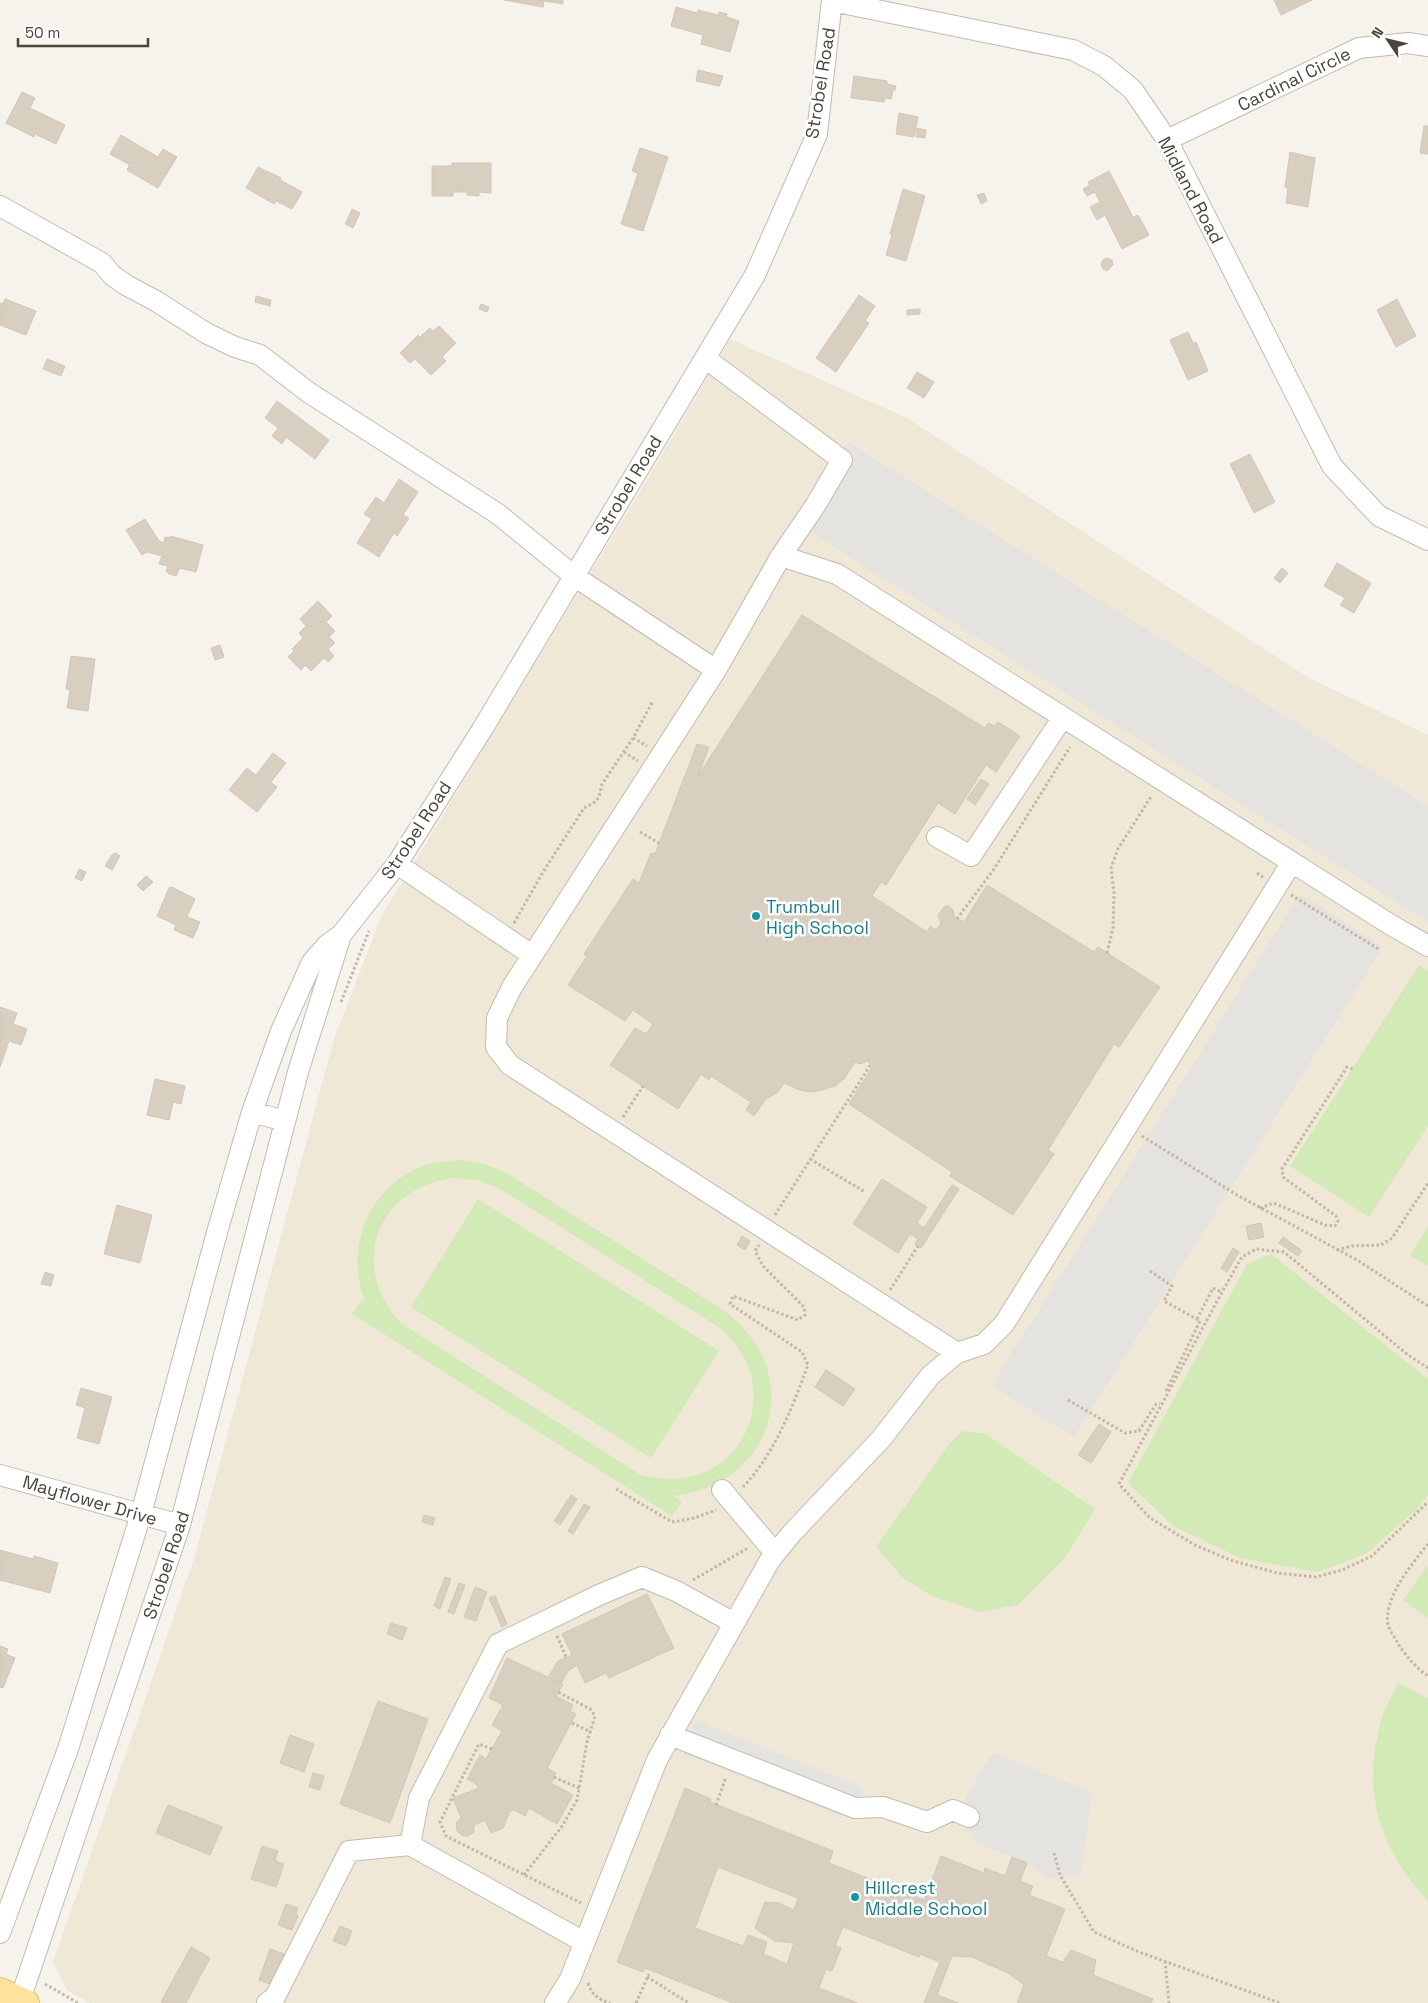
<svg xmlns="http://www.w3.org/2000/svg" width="1428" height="2003" font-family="'Space Grotesk',sans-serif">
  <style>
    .education { fill: #efe8d6 }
    .green { fill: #d2eab5; fill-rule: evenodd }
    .parking { fill: #e5e3e0 }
    .building { fill: #d8cfc1; stroke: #d3c7b4; fill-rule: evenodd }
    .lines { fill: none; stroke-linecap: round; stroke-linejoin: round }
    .minor-casing { stroke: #c2bbae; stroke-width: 22 }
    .major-casing { stroke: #e6c16a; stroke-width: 28 }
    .path { stroke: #c4b79f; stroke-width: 3; stroke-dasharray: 2.5 2.5; stroke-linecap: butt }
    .minor { stroke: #fff; stroke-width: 20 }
    .major { stroke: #ffe39c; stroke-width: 26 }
    .culture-dot { fill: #0f9aa8; stroke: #fff; stroke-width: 2 }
    .labels { text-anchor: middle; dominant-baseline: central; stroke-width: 5; stroke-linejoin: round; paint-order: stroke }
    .street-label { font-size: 18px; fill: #4b4439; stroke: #fff }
    .culture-label { font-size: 18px; fill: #0d838f; stroke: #fff; text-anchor: start }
  </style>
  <rect width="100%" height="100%" fill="#f6f3ec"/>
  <!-- education -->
  <path class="education" d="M730,339L907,418L1309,678L1428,735V2003H90L68,1991L53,1962L194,1559L334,1039L381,917L651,473Z"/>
  <!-- green -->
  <path class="green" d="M1419,965L1428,971V1126L1369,1217L1290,1166Z
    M460,1160C479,1162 494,1167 510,1175L723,1310C807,1370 776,1484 674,1496L682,1502L672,1516L352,1314L362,1300L365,1301C344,1247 369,1184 426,1165C437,1162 448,1161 460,1160ZM452,1178L478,1180L502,1190L717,1326C797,1389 735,1505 639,1474L402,1324C348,1268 375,1189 452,1178Z
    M478,1199L719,1351L651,1458L411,1307Z
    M1428,1226V1266L1410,1255Z
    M1271,1254L1428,1379V1495L1415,1511L1366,1554L1318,1572L1240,1558L1173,1526L1128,1483L1247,1264Z
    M963,1431L984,1433L1095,1509L1065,1558L1018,1605L980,1612L932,1596L903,1578L876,1547L949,1444Z
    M1428,1565V1618L1403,1600Z
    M1398,1683L1428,1698V1901C1380,1849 1362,1795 1380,1725C1383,1711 1392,1696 1398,1683Z"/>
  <!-- parking -->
  <path class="parking" d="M848,442L1428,806V922L810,532L795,519L820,479Z
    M1299,895L1312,901L1383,947L1074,1437L992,1386L1012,1350L1031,1323Z
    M696,1720L857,1785L864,1790L860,1801L841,1816L691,1757H682Z
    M992,1753L1081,1788L1092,1791L1081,1875L1048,1878L1030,1864L974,1842L975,1839L972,1833L960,1825L964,1800Z"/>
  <!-- building -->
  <path class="building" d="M504,0H563V4L544,1L543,7Z
    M1274,0H1312L1281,15Z
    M676,7L697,13L698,10L718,15L719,12L727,14L726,17L739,21L730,52L701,44L703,35L671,26Z
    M698,70L723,76L720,85L719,86L696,81Z
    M854,76L887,81V84L896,86L895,90H893L891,99L885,98L884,102L851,98Z
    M22,92L35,98L30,108L65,125L56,144L35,134L34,137L6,123Z
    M899,113L918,117L914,137L896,134Z
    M1424,126H1428V154L1420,153Z
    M917,128L926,130L925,138L916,137Z
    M121,135L158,157L163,149L177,157L158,188L127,170L130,165L110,154Z
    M640,148L668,157L643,231L621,224L638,173L632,171Z
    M1290,152L1315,158L1308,207L1286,203L1288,188L1285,187Z
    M452,163H491V193L479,192V196L467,195V192H453V196H432V166H452Z
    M258,167L281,178L280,180L302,192L292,209L276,201L274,204L246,188Z
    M1109,171L1133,217L1138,215L1149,235L1122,249L1105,215L1097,220L1090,207L1100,202L1095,192L1087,196L1083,189L1090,185L1088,182Z
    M903,189L925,196L906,261L886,255L892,235L890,234Z
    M984,193L987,201L981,204L977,195Z
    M352,209L360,213L353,228L345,224Z
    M1107,258L1112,260L1113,265L1107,271L1103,269L1101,264L1103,260Z
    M859,295L875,306L865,321L869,323L836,372L816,358Z
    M256,296L271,300L270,306L255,302Z
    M5,299L36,311L26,335L0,325V303L3,304Z
    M1397,299L1416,336L1396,347L1377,310Z
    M481,304L489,307L487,312L479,309Z
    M920,309V314L907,315V310Z
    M439,326L456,343L442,357L446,361L431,375L415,359L410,363L400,353L418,335L420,337L430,328L433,331Z
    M1188,332L1193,343L1196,342L1208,371L1188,380L1170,340Z
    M47,359L65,366L61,376L43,369Z
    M917,372L934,382L924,398L907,388Z
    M277,401L329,440L315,459L286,437L282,444L272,436L278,428L265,418Z
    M1250,454L1275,502L1254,513L1230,464Z
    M399,479L418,492L403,515L409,518L397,536L394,533L379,557L357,543L372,519L364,514L376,497L384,503Z
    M145,519L159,541L164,543L165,537L170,538V536L203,545L196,572L180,568L176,576L169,574L166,571L168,566L159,564L162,556L147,552L142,555L126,530Z
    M1337,563L1371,583L1354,613L1340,605L1345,598L1324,586Z
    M1282,568L1288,573L1280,583L1274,578Z
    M318,601L332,616L326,622L335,631L329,637L335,643L328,649L334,656L328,662L324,658L311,671L305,665L301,670L288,657L294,651L292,649L303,638L299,633L306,626L300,619Z
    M802,615L985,728L988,723L994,726L998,722L1020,736L996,772L986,765L955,814L938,803L886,885L881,882L872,896L927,932L930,926L936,930L941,923L938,915L944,907L949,906L953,910L955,918L964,922L987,885L1094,952L1098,947L1160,987L1119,1047L1114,1044L1048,1150L1054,1154L1013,1215L950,1176L952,1172L849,1104L873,1066L867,1061L860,1064L855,1062L844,1079L835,1086L822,1090L811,1092L800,1090L784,1083L778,1092L766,1099L754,1116L746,1110L751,1102L711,1076L709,1080L701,1074L678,1109L610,1065L635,1028L646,1034L653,1024L633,1010L625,1021L568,985L587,956L584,954L633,879L639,883L651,853L655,854L697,744L709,747L698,776Z
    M220,645L224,657L215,660L211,648Z
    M71,656L95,659L88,711L67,708L70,690L66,689Z
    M273,753L286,763L271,782L277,787L257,812L229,790L247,768L256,775Z
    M981,779L989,784L975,805L967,799Z
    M116,853L120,856L112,870L105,866L112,855Z
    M79,869L86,872L82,881L75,878Z
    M146,876L153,882L143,891L137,885Z
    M172,887L195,899L187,917L200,922L193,938L174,930L176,925L157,916L169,888Z
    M0,1007L17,1013L13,1024L27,1029L21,1045L9,1041L0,1067Z
    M155,1079L185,1086L181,1104L173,1102L169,1120L147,1115Z
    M882,1179L927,1207L917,1223L924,1228L952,1185L959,1189L921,1248L915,1244L918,1239L910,1234L898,1253L853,1224Z
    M117,1205L152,1215L140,1263L104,1254Z
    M1261,1223L1264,1237L1249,1240L1246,1226Z
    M742,1236L750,1241L745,1250L737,1245Z
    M1283,1237L1302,1251L1298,1256L1279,1243Z
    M1233,1248L1239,1252L1227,1272L1221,1268Z
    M45,1272L54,1275L51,1286L41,1284Z
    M826,1370L855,1389L843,1406L815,1387Z
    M81,1388L112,1397L99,1444L77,1438L85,1408L76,1405Z
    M1099,1424L1111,1432L1091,1463L1078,1455Z
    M571,1495L577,1499L560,1525L554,1521Z
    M584,1504L590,1507L573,1534L568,1531Z
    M424,1515L435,1518L433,1525L422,1522Z
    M0,1550L33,1559L34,1556L58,1563L50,1593L0,1580Z
    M445,1577L451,1579L440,1609L434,1606Z
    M459,1583L465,1585L454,1614L448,1612Z
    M475,1587L487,1592L476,1621L464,1617Z
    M647,1594L674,1648L609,1678L606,1673L585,1683L577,1665L568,1671L561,1683L549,1676L558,1661L572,1655L562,1634Z
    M495,1596L507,1624L502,1627L489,1598Z
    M391,1623L407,1628L402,1640L387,1634Z
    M0,1646L8,1649L6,1654L15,1658L3,1688L0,1687Z
    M507,1658L563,1684L556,1696L573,1705L570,1711L576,1714L547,1768L556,1773L551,1783L573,1795L557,1824L529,1808L525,1816L514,1810L510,1811L503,1828L491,1833L485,1820L474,1825V1832L468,1836H463L457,1831L456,1823L461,1818L453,1798L479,1788L476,1784L467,1779L480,1755L486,1759L502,1731L492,1725L503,1705L489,1698Z
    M378,1701L428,1719L390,1823L340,1804Z
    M290,1735L314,1744L304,1772L280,1763Z
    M313,1773L324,1776L320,1790L309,1787Z
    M685,1788L711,1799L710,1802L833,1851L829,1863L924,1900L941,1856L984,1873L985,1868L1005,1876L1012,1857L1027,1863L1020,1881L1033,1886L1029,1895L1065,1909L1046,1956L1063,1962L1071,1950L1096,1960L1093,1975L1153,1999L1151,2003H1017L1024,1985L1008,1973L972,1957L952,1956L937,1995L959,2003H924L940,1962L920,1954L919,1957L843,1927L835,1946L841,1948L832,1971L826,1969L819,1988L858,2003H733L645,1968L643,1972L617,1962ZM718,1867L798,1898L794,1910L779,1903L765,1902L755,1928L760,1932L775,1941L794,1943L787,1964L763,1954L767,1942L748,1935L743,1946L695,1928Z
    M168,1805L222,1827L210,1855L156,1833Z
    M262,1846L278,1851L275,1861L284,1864L276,1887L251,1879Z
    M286,1904L298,1908L296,1913L298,1916L292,1930L278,1925Z
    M340,1926L352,1931L346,1946L333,1941Z
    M191,1947L210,1958L186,2003H164L161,2002Z
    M270,1949L284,1954L273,1985L259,1980Z"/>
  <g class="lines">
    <defs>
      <path id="minor" d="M832,1L1073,50L1104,66L1133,90L1167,140L1332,466L1379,516L1428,540
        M1167,140L1359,48L1408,43L1428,46
        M0,206L102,263L112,275L126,285L156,301L206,333L235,347L260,355L308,392L498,514L574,576L716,670L781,556L837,574L1391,925L1428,946
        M705,358L842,460L815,506L781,556
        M716,670L512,987L497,1018L496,1047L510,1065L957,1353
        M937,837L971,856L1063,717
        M397,864L532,955
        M252,1112L285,1121
        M0,1475L180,1525
        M722,1490L775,1553
        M670,1735L855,1808L883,1807L927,1822L953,1810L969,1817
        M0,1933L68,1749L141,1514L218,1229L252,1112L281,1031L312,962L327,945L341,935L397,864L483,728L755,275L817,134L832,0
        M584,1942L410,1845L419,1798L498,1644L599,1595L642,1577L676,1591L734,1623
        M20,2000L180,1525L298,1072L341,935
        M267,2003L275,1997L349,1851L410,1845
        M555,2003L570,1979L657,1760L770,1560L792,1533L881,1439L930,1376L957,1353L984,1344L1004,1324L1292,862"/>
      <path id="major" d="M0,1991L26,2003"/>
    </defs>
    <!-- minor casing -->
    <use href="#minor" class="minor-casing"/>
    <!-- major casing -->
    <use href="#major" class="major-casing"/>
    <!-- path -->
    <path class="path" d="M633,738L647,746
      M624,752L638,761
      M640,832L659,843
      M1257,873L1263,877
      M1291,895L1380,950
      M957,919L994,869L1070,747
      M514,923L543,872L584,808L595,802L599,797L602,784L633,738L653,701
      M1107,953L1113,928L1114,893L1111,868L1118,849L1152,795
      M341,1002L369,931
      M623,1117L643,1086
      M1142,1136L1237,1195L1357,1260L1428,1306
      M810,1159L865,1192
      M1260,1208L1274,1203L1325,1225L1335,1226L1338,1221L1336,1216L1283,1177L1282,1169L1347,1067L1353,1069
      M775,1215L871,1064
      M1337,1250L1352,1246L1381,1245L1392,1238L1428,1183
      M1150,1271L1172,1286L1164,1301L1200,1321L1166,1391
      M890,1290L918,1246
      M1197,1319L1213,1288L1222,1292
      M1428,1368L1408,1355L1284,1252L1256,1249L1242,1257L1222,1292L1119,1484L1150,1518L1195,1545L1230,1560L1277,1573L1316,1577L1342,1570L1372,1556L1428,1502
      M1068,1400L1125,1433L1139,1431L1156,1404H1160
      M743,1487C775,1453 792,1408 808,1365L802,1352L730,1304L733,1296L798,1320L805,1315L804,1307L763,1266L755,1251L759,1245
      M616,1489L672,1522L694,1518L716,1510
      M1428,1544C1412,1564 1383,1598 1388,1625C1389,1630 1395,1637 1397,1642C1405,1655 1416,1668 1428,1676
      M693,1580L748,1548
      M557,1636L566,1657
      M572,1723L591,1732
      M492,1749L479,1744L440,1822L446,1836L581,1903
      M554,1777L579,1788
      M716,1805L726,1777
      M1054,1853L1060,1875L1094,1932L1139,1952L1280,2003
      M524,1875L563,1825L577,1800L587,1742L595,1716L590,1709L558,1692
      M1165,1961L1169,2003
      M647,1977L689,2003
      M588,1983C592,1995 598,1999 610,2003
      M45,1984L78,2003
      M636,2003L649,1974"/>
    <!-- minor -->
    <use href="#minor" class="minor"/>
    <!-- major -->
    <use href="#major" class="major"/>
  </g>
  <!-- markers -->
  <g class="culture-dot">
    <circle cx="756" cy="916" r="5"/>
    <circle cx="855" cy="1897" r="5"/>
  </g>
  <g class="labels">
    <!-- street labels -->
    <g class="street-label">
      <text transform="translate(1294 79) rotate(-26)">Cardinal Circle</text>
      <text transform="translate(820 83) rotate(-81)">Strobel Road</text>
      <text transform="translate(1191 190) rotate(62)">Midland Road</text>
      <text transform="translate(628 485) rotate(-59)">Strobel Road</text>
      <text transform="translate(416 830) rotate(-57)">Strobel Road</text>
      <text transform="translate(90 1500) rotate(16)">Mayflower Drive</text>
      <text transform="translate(166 1565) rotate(-72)">Strobel Road</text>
    </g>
    <!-- culture labels -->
    <g class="culture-label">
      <text x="766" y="906">Trumbull<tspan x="766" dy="21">High School</tspan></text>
      <text x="865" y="1887">Hillcrest<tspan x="865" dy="21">Middle School</tspan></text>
    </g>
  </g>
  <!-- north arrow -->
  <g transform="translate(1388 40) rotate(305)" stroke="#ffffff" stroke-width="4" paint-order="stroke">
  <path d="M0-4L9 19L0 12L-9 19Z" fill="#4b4439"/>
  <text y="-8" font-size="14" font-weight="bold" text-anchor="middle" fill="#4b4439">N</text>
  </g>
  <!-- scale -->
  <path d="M18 38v8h130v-8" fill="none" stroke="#4b4439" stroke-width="2.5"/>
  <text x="25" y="38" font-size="15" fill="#4b4439" stroke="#ffffff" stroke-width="4" paint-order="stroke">50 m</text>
</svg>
